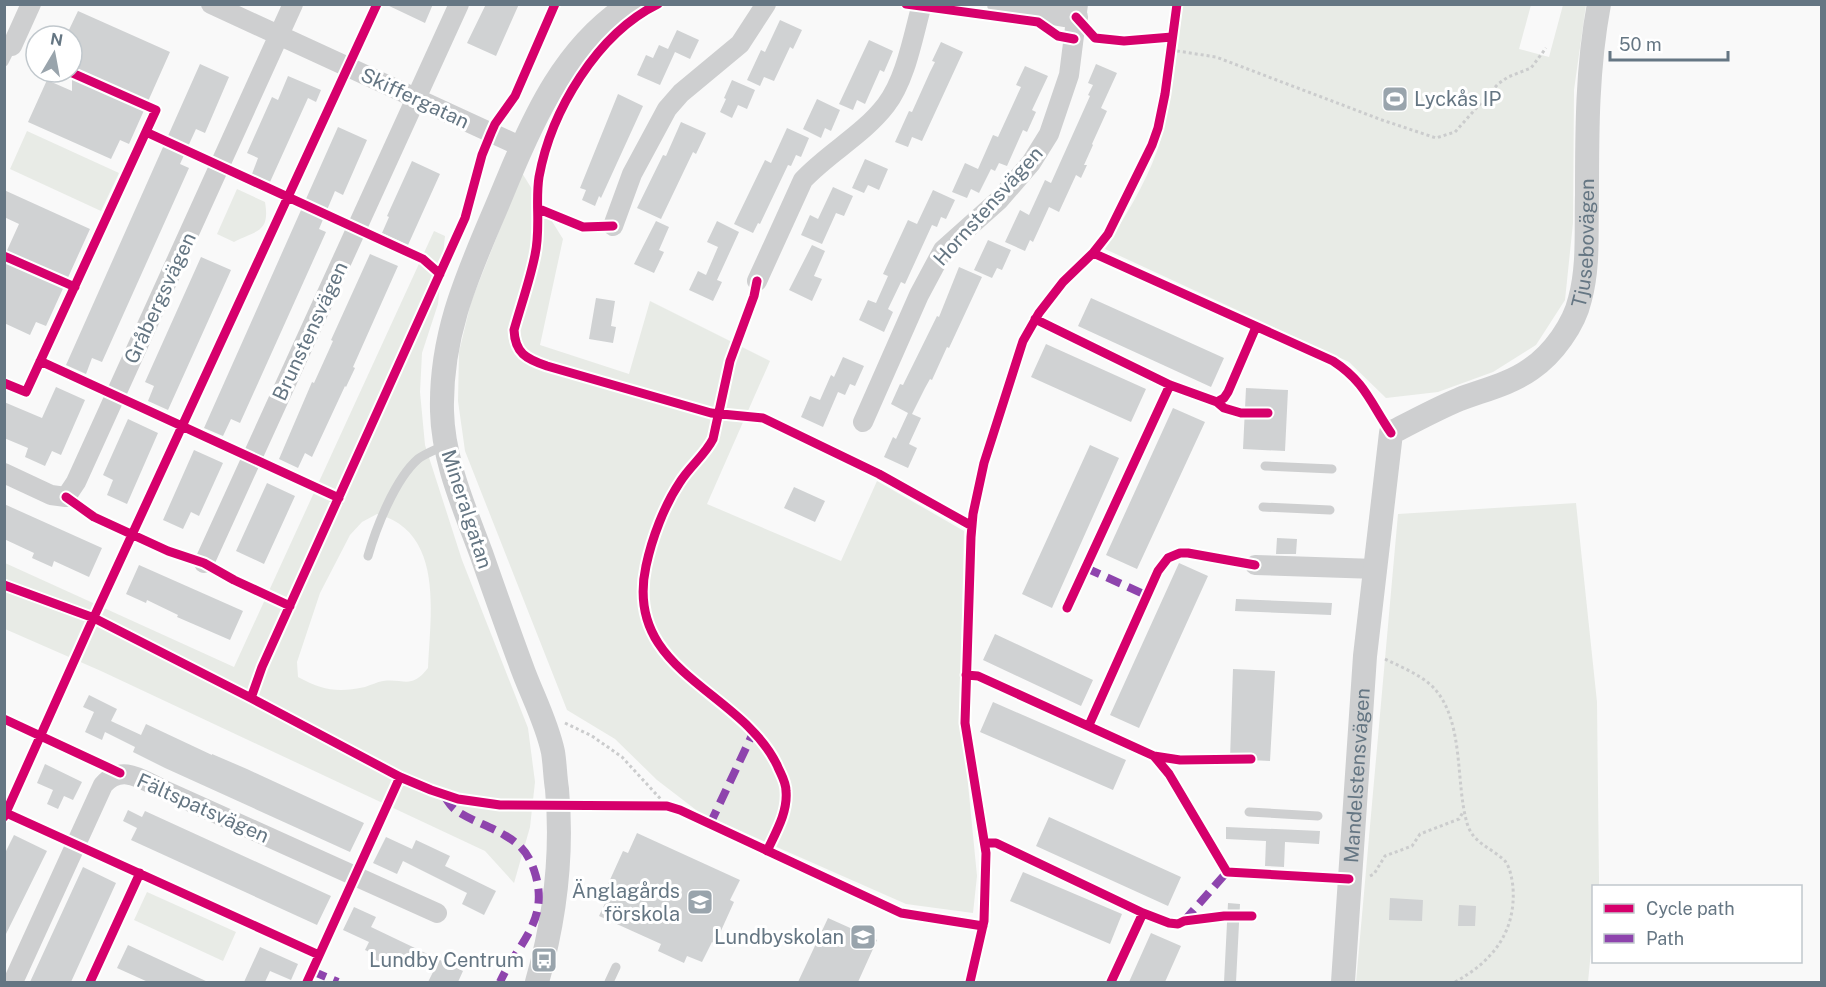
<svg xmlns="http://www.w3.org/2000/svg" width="1826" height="987" font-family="'Public Sans',sans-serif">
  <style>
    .green { fill: #e8ebe6; fill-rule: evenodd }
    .building { fill: #d0d2d3 }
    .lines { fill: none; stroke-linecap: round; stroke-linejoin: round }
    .path { stroke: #cbcccd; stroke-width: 3; stroke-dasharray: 3 3; stroke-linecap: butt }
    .service { stroke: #cecfd0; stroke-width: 9 }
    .minor { stroke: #cecfd0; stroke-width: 20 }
    .tertiary { stroke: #cecfd0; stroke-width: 24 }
    .quiet { stroke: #8e44ad; stroke-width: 8; stroke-dasharray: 15 8; stroke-linecap: butt }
    .cycleway-casing { stroke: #fff; stroke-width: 13 }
    .cycleway { stroke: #d6006c; stroke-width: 9 }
    .labels { text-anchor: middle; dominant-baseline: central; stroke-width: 6; stroke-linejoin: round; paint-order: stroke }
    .street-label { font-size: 20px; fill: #657683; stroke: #fff }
    .poi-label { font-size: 20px; fill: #657683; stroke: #fff; text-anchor: end }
  </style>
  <rect width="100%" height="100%" fill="#f9f9f9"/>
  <!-- green -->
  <path class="green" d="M1183,5H1531L1519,49L1549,57L1563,5H1586L1574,90L1573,223L1565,300L1536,345L1493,372L1438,392L1386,398L1349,362L1105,249C1124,218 1145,185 1157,151C1173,104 1176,53 1183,5Z
    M27,131L119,173L101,211L10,169Z
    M522,173L563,239L540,345L629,374L650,301L770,361L707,504L841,561L877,481L964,531L960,702L977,876L973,913L906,904L700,813L657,780L615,739L567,710L465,451L458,401L459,352L471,302Z
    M237,189L265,202C270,232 258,230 234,242L217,234Z
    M434,231L445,236L438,304L422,353L420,392L425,445L462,560L528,728L535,782L530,827L514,883L485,851L101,671L5,629V563L234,667ZM377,514C445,532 430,615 428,668C411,690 404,678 383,681C377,682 371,685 365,687C337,693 322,690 298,677L297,662L320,593L350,535L362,522Z
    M1576,503L1597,702L1599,879V886H1594L1593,930L1588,982H1356L1398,514Z
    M147,892L236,932L223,961L134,920Z"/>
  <!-- building -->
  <path class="building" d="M385,4H433L425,23Z
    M486,4H519L496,56L467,43Z
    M78,11L170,52L129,144L120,140L111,159L28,122L47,80L72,91V36L67,34Z
    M780,20L802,30L793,49L790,47L774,81L764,77L760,86L747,80L761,50L765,52Z
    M677,30L699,40L690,59L675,52L660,85L637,75L646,55L653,58L659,45L668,49Z
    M869,40L893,51L884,72L880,70L865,104L857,100L853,110L839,104Z
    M941,42L963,52L922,141L912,137L908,147L895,142L909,111L912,112L930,72L935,62L932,61Z
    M200,64L229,77L205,133L196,129L180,164L189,168L102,362L92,358L86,374L66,365Z
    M1096,64L1117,73L1101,108L1107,111L1092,144L1093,145L1084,165H1087L1081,178L1076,175L1059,212L1049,207L1033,242L1030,240L1025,251L1005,242L1020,210L1029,215L1045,180L1051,183L1090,96L1088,95L1093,85L1088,83Z
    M1025,66L1048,76L1032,110L1036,112L1027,132L1023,130L1007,166L999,163L995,171L991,169L979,193L971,189L967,198L952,192L965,163L978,169L993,135L998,137L1021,87L1016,85Z
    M288,76L321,90L316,102L308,98L270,182L252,174L258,158L247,153L272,97L278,100Z
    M732,80L755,90L747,109L738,105L732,118L720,112L726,99L724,98Z
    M618,94L643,106L601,198L599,196L595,206L582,200L586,190L580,188Z
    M817,99L840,110L831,131L825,128L821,138L803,129Z
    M681,122L706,133L696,154L693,152L661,219L637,208L663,155L666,156Z
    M338,127L367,140L343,195L335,191L319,229L326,232L240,423L231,419L223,436L204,428Z
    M787,128L809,138L801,157L796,155L791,166L788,165L760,224L758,223L753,233L734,224L765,160L771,163Z
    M865,159L888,169L879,190L868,185L864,193L852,188Z
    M412,161L440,174L408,245L382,233L389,217L387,216Z
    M833,187L853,196L844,216L836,213L822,244L801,235L810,215L818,219Z
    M4,190L90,229L46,326L36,322L30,335L4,323V257L19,224L4,217Z
    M933,190L955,200L946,219L941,217L937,227L932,225L905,284L901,282L888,309L893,312L884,332L859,320L868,300L876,303L888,276L883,274L908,220L917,224Z
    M656,221L669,227L659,250L664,252L654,273L634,264Z
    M717,221L739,232L717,280L722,282L713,301L689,290L698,271L706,275L718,247L707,242Z
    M988,240L1011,250L1002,270L997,268L992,278L974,270Z
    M812,245L825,251L814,276L822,279L812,301L789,290Z
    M370,254L398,266L353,367L355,368L346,387L345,386L312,457L305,453L298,468L279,459L312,382L314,383L333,341L331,340Z
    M201,257L231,270L168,410L148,401L154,386L145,382Z
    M959,267L982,277L949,348L947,347L932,380L930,379L925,388L912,414L921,418L909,444L917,448L908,468L884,457L893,437L896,439L908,413L891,404L900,384L903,385L937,316L939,317Z
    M596,298L615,301L611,326L616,327L613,343L589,339Z
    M1091,298L1224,358L1211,387L1078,326Z
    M1046,344L1146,389L1131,422L1031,377Z
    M843,357L864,366L855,386L850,384L845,395L838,392L823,427L801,417L810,396L820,400L831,375L834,377Z
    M56,387L85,400L61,455L52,451L45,466L25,457L28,448L4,438V402L42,418Z
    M1246,388L1288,390L1285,451L1243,449Z
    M1173,408L1205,422L1137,569L1106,555Z
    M128,419L158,433L127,504L107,495L113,480L103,475Z
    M1090,445L1119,458L1052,608L1022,594Z
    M194,450L223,463L199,516L191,512L183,529L163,520Z
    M267,483L295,496L264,564L236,551Z
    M794,487L825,501L815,522L784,508Z
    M4,504L102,548L89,577L54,561L52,567L32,558L34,553L4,539Z
    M1277,538L1297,539L1296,554H1276Z
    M1179,563L1208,576L1139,728L1110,715Z
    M139,565L243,611L230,640L177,617L178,615L147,600L146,603L126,594Z
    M1236,599L1332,603L1331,615L1235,611Z
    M995,634L1093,680L1081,706L983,660Z
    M1233,669L1275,671L1270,761L1230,759Z
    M89,695L117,709L111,721L141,735L146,724L212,755V754L247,769L364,823L350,852L165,768L133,752L135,747L105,732L102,740L85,732L94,712L83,707Z
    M993,702L1126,760L1113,790L980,732Z
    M45,764L82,782L73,800L64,796L58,809L47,804L53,790L37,783Z
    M128,810L142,817L145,811L331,896L317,925L131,840L137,828L123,821Z
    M1049,817L1181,877L1168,906L1036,846Z
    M1226,827L1320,831L1319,844L1285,842L1284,867L1265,866L1266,841L1226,839Z
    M637,833L740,880L730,900L734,902L715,944L712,942L702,962L687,956L684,963L658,951L661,944L599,916L609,895L604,893L623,851L628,853Z
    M14,835L47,851L4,938V855Z
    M386,837L412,849L416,840L450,856L445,866L496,891L484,915L462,904L467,893L403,861L397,874L373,863Z
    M83,867L116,883L71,982H30Z
    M1023,872L1122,914L1110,944L1010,901Z
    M1390,898L1423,900L1422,921L1389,920Z
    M1228,903L1240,904L1236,982H1224Z
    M1459,905L1476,906L1475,926H1458Z
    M354,907L376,917L371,927L463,971L458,982H428L433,972L403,957L397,970L374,959L376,955L365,950L369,942L343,930Z
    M828,918L877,940L858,982H798Z
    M1151,933L1181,946L1165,982H1129Z
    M128,945L208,982H148L117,968Z
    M260,947L298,964L291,980L270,971L265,982H244Z"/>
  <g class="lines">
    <!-- path -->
    <path class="path" d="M1171,50L1216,57L1382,120L1436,138L1455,132L1498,84L1508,77L1531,68L1546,48
      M1385,659C1401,667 1419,674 1432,686C1465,719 1455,782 1467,823C1473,844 1491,847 1505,861C1510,867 1512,879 1513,887C1516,932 1493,961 1455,982
      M565,723L592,736L622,757L667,806
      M1370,876L1374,874L1385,856L1412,846L1420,834L1459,819L1463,812"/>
    <!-- service -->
    <path class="service" d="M4,62L12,46
      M1265,466L1332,469
      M1263,507L1330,510
      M368,556C376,528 395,479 418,459C424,454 435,450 443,446
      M1249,812L1318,816
      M609,982L616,967"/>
    <!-- minor -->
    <path class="minor" d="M211,4L522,147
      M12,46L31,4
      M613,226L632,174L667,109L681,93L740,44L766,4
      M757,281L803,180C828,153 863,135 886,105C906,79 913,36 922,4
      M863,422L919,295L943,250L999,200L1031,163L1049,134L1069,75L1078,4
      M4,473L51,495L66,497L76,482L293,4
      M204,563L459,4
      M1255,565L1376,569
      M13,982L103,785C122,763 142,780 164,790L437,913"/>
    <!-- tertiary -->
    <g class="tertiary">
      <path d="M999,4L1076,17"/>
      <path d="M537,982C555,919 563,855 557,789C555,777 555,764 553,752C547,724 534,699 524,673C509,633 495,593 481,553C464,507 443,460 442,411C440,325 475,260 506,184C534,116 566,45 631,4"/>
      <path id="s1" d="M1343,982L1365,656L1391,433C1414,421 1436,409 1460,399C1484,390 1510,384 1531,369C1553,354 1574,325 1580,299C1589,266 1586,230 1587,195C1587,131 1587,68 1599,4"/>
    </g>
    <!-- quiet -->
    <path class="quiet" d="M1086,568L1146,595
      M445,797C448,802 452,808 457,811C472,821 490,826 506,836C521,845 528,853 534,870C551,920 519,941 500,982
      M710,824L754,731
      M1184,921L1227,872
      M312,971L338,982"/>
    <defs>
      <path id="cycleway" d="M658,4C597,34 551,111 539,177C535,202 541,228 535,255C530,280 521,305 514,330C515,353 526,359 547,366L711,413L763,418L879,474L972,526
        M906,4L1038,22L1058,36L1074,39
        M1076,17L1095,38L1124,41L1172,37
        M146,132L423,259L440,274
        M539,209L583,227L613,226
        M1093,253L1333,361C1365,382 1370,402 1391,433
        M4,256L75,287
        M757,281L754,296L730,361L713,439C705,455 690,466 680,482C664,506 652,538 646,566C623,672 740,689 777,765C780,773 786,781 786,791C788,812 776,832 767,851
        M1035,319L1170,385L1217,402L1224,408L1241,413H1268
        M40,361L339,498
        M4,383L26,392L156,110L70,72
        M1217,402L1224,398L1228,392L1256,327
        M66,497L94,517L168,551L204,563L234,580L290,606
        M4,585L94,618L251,698L400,777L431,790L458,799L500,805L667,806L680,810L901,913L983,926
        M1067,608L1170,385
        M966,675L978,676L1154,756L1169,774L1227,872
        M251,698L262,667L465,218L482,155L491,133L495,124L515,96L555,4
        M4,719L120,773
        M1089,725L1158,571L1168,558L1180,553H1188L1255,565
        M1154,756L1180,760L1251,759
        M4,812L319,955
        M4,817L88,630L377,4
        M985,843H996L1143,913L1169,923L1178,924L1184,921L1224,916H1252
        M1227,872L1349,879
        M90,982L140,873
        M307,982L400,777
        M970,982L984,921L986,853L965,723L971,537L973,514L984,463L1023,341L1039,313L1063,282L1093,253L1108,234L1152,145L1158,128L1165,94L1177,4
        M1111,982L1143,913"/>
    </defs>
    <!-- cycleway casing -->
    <use href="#cycleway" class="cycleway-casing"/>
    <!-- cycleway -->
    <use href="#cycleway" class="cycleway"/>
  </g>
  <!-- icons -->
  <defs>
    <symbol id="stadium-square" viewBox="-11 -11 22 22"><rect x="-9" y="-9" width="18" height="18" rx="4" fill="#99a4ac" stroke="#fff"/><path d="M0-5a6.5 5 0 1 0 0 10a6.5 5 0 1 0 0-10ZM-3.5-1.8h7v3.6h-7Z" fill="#fff"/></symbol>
    <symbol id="school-square" viewBox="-11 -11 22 22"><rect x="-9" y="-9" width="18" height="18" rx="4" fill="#99a4ac" stroke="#fff"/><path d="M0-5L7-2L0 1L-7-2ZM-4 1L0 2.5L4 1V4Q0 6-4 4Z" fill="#fff"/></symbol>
    <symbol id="bus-square" viewBox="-11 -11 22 22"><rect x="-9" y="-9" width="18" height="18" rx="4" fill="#99a4ac" stroke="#fff"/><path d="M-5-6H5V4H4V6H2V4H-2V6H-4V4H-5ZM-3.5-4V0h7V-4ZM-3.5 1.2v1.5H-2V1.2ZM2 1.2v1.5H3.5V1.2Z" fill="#fff"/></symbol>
  </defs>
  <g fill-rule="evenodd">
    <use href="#stadium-square" x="1380" y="84" width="30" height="30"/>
    <use href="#school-square" x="685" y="887" width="30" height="30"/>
    <use href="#school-square" x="848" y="922" width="30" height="30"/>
    <use href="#bus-square" x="529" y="945" width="30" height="30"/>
  </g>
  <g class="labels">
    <!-- street labels -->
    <g class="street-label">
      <text transform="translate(415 98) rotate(25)">Skiffergatan</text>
      <text transform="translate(988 206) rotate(-48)">Hornstensvägen</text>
      <text stroke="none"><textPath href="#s1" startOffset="849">Tjusebovägen</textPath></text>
      <text transform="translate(160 298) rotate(-65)">Gråbergsvägen</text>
      <text transform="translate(310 331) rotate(-65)">Brunstensvägen</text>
      <text transform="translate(467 509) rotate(72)">Mineralgatan</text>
      <text stroke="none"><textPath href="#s1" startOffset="207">Mandelstensvägen</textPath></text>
      <text transform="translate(203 808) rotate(24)">Fältspatsvägen</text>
    </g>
    <!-- poi labels -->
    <g class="poi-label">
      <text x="1414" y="99" text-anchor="start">Lyckås IP</text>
      <text x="680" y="891">Änglagårds<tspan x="680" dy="23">förskola</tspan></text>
      <text x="844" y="937">Lundbyskolan</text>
      <text x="524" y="960">Lundby Centrum</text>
    </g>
  </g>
  <!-- border -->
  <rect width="1826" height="987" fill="none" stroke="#657683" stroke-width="12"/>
  <!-- legend -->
  <rect x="1592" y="885" width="210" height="78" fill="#ffffff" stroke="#c1c8cd" stroke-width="1.5"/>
  <rect x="1604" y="904" width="30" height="9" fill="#d6006c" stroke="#c1c8cd" stroke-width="1.5"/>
  <text x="1646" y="915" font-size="18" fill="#657683">Cycle path</text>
  <rect x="1604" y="934" width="30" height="9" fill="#8e44ad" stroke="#c1c8cd" stroke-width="1.5"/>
  <text x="1646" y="945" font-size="18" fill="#657683">Path</text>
  <!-- north arrow -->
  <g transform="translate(54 54) rotate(10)"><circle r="28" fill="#ffffff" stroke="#c1c8cd" stroke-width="1.5"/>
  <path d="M0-4.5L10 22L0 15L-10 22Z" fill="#99a4ac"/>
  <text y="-9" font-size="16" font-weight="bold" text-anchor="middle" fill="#657683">N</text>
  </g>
  <!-- scale -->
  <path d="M1610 51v9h118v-9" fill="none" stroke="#657683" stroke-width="3"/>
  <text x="1619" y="51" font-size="18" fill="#657683" stroke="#ffffff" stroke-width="4.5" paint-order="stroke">50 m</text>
</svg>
